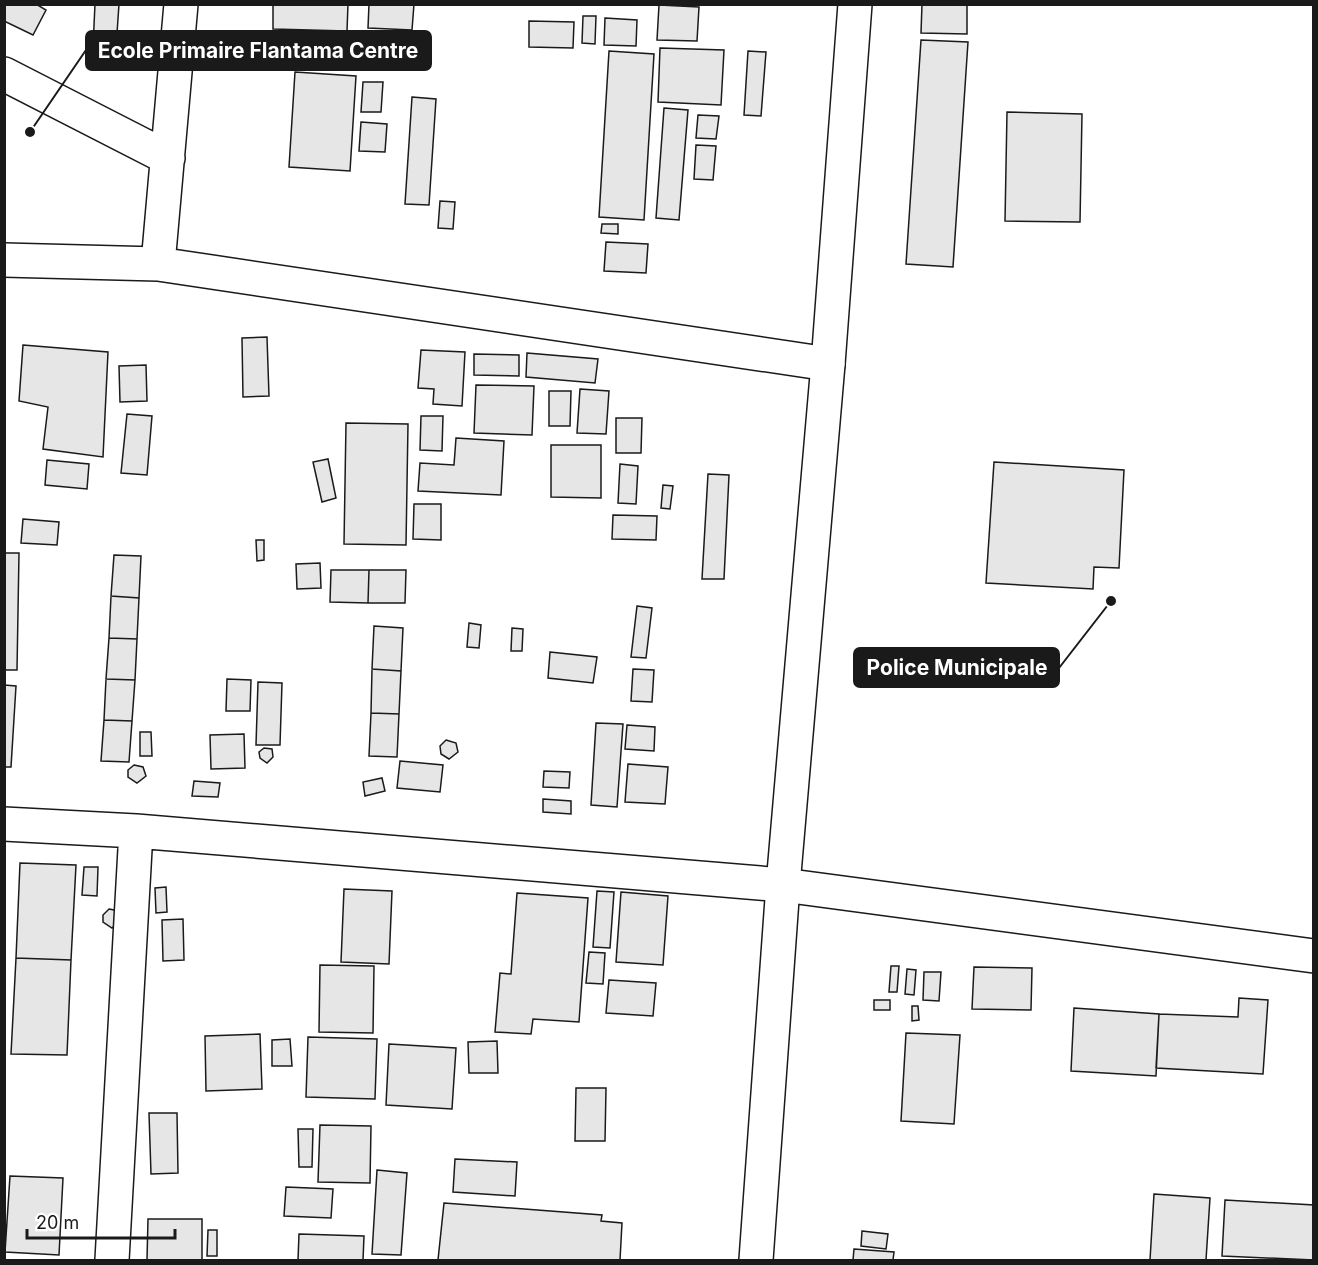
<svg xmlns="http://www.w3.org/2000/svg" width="1318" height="1265" font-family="Inter,sans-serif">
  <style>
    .building { fill: #e6e6e6; stroke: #1a1a1a; stroke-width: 1.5 }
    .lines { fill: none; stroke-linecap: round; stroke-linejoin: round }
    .street-casing { stroke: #1a1a1a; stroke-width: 36 }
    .secondary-casing { stroke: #1a1a1a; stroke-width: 36 }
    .street { stroke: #fff; stroke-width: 33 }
    .secondary { stroke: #fff; stroke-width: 33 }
    .leader { fill: none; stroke: #1a1a1a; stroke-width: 2 }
    .callout-dot { fill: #1a1a1a; stroke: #fff; stroke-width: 2 }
    .callout { fill: #1a1a1a; stroke: #1a1a1a; stroke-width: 2 }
    .callout-label { font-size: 21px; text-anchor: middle; font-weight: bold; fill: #fff }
  </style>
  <rect width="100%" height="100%" fill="#fff"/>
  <!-- building -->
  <path class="building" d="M4,4H36L46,10L33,35L4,21Z
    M95,4H119L116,48L93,47Z
    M273,4H348L347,31L273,29Z
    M369,4H414L412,30L368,28Z
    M922,4H967V34L921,33Z
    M659,5L699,7L697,41L657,40Z
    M583,16H596L595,44L582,43Z
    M605,18L637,20L636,46L604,45Z
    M529,21L574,22L573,48L529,47Z
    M392,38H431V60L392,59Z
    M921,40L968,42L953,267L906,264Z
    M660,48L724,50L721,105L658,102Z
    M609,51L654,54L644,220L599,217Z
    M748,51L766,52L761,116L744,115Z
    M295,72L356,76L350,171L289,167Z
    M363,82H383L381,112H361Z
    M412,97L436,99L429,205L405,204Z
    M664,108L688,110L679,220L656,218Z
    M1007,112L1082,114L1080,222L1005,221Z
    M698,115L719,116L716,139L696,138Z
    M361,122L387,124L385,152L359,151Z
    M696,145L716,146L713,180L694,179Z
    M440,201L455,202L453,229L438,228Z
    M602,224H618V234L601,233Z
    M606,242L648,244L646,273L604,271Z
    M267,337L269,396L243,397L242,338Z
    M23,345L108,352L103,457L43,449L48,407L19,401Z
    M421,350L465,352L462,406L433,404L434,389L418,388Z
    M527,353L598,359L595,383L526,377Z
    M474,354L519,355V376L474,375Z
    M146,365L147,401L120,402L119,366Z
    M476,385L534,386L532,435L474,433Z
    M580,389L609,391L606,434L577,433Z
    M549,391H571L570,426H549Z
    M127,414L152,416L147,475L121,473Z
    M421,416H443L442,451L420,450Z
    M616,418H642L641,453H616Z
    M346,423L408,424L406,545L344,544Z
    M456,438L504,441L501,495L418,491L420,463L454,465Z
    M551,445H601V498L551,497Z
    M328,459L336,498L322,502L313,462Z
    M47,460L89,464L87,489L45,485Z
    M994,462L1124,470L1119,568L1094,567L1093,589L986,583Z
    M620,464L638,466L636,504L618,503Z
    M708,474L729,475L724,579H702Z
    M663,485L673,486L670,509L661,508Z
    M414,504H441V540L413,539Z
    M613,515L657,516L656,540L612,539Z
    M23,519L59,522L57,545L21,543Z
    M256,540H264V560L257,561Z
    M4,553H19L17,670H4Z
    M114,555L141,556L139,598L111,596Z
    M320,563L321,588L297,589L296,564Z
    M331,570H369L368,603L330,602Z
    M369,570H406L405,603H368Z
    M111,596L139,598L137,639L109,638Z
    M637,606L652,608L646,658L631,657Z
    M469,623L481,625L479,648L467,647Z
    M374,626L403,628L401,671L372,669Z
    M512,628L523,629L522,651H511Z
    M109,638L137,639L135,680L106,679Z
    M550,652L597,657L593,683L548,678Z
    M372,669L401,671L399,714L371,713Z
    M633,669L654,670L652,702L631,701Z
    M106,679L135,680L132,721L104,720Z
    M227,679L251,680L250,711H226Z
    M258,682L282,683L280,745H256Z
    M4,685L16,686L11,767H4Z
    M371,713L399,714L397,757L369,756Z
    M104,720L132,721L129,762L101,761Z
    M596,723L623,724L617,807L591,805Z
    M627,725L655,727L654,751L625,749Z
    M140,732H151L152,756H140Z
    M244,734L245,768L211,769L210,735Z
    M446,740L456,743L458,752L449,759L441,754L440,746Z
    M264,748L272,749L273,757L267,763L260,758L259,752Z
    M400,761L443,765L440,792L397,788Z
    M628,764L668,767L665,804L625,802Z
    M134,765L143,767L146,776L137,783L128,777V770Z
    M544,771L570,772L569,788L543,787Z
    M382,778L385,791L365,796L363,782Z
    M194,781L220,783L218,797L192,796Z
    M543,799L571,801V814L543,812Z
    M20,863L76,865L71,960L16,958Z
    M84,867H98L97,896L82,895Z
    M166,887L167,912L156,913L155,888Z
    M344,889L392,891L389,964L341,962Z
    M597,891L614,892L610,948L593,947Z
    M621,892L668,896L663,965L616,962Z
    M517,893L588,898L579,1022L533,1019L531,1034L495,1032L500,973L511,974Z
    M109,909L119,911L120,921L112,928L103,922V915Z
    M183,919L184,960L163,961L162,920Z
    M589,952L605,953L603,984L586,983Z
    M16,958L71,960L67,1055L11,1054Z
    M320,965L374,966L373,1033L319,1032Z
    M891,966H899L897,992H889Z
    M974,967L1032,968L1031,1010L972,1009Z
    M907,969L916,970L914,995L905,994Z
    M924,972H941L939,1001L923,1000Z
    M609,980L656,983L653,1016L606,1013Z
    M1239,998L1268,1000L1263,1074L1156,1068L1159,1014L1238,1017Z
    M874,1000H890V1010H874Z
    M912,1006H918L919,1020L912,1021Z
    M1074,1008L1159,1014L1156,1076L1071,1071Z
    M906,1033L960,1035L954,1124L901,1121Z
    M260,1034L262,1089L206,1091L205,1036Z
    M308,1037L377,1039L375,1099L306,1097Z
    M290,1039L292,1066H272V1040Z
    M497,1041L498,1073H469L468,1042Z
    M389,1044L456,1048L452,1109L386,1105Z
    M576,1088H606L605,1141H575Z
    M149,1113H177L178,1173L151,1174Z
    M320,1125L371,1126L370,1183L318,1182Z
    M298,1129H313L312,1167H299Z
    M455,1159L517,1162L515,1196L453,1192Z
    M377,1170L407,1173L401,1255L372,1254Z
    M10,1176L63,1178L59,1255L5,1252Z
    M286,1187L333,1189L331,1218L284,1216Z
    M1154,1194L1210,1198L1206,1260H1150Z
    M1225,1200L1314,1205V1260L1222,1256Z
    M444,1203L602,1215L601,1221L622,1223L620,1260H438Z
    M148,1219H202V1260H147Z
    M208,1230H217V1256H207Z
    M862,1231L888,1234L886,1249L861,1246Z
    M299,1234L364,1236L363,1260H298Z
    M854,1249L894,1252L893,1260H853Z"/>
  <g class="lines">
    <defs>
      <path id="street" d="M4,74L168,158
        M4,260L158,264L828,364
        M158,264L181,4
        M4,824L136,831L783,885L1314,956
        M112,1260L136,831"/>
      <path id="secondary" d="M756,1260L783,885L828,364L855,4"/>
    </defs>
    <!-- street casing -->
    <use href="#street" class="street-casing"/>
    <!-- secondary casing -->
    <use href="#secondary" class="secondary-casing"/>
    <!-- street -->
    <use href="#street" class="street"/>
    <!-- secondary -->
    <use href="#secondary" class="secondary"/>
  </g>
  <!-- callouts -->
  <path class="leader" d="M30 132L86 50M1111 601L1059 668"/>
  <g class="callout-dot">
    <circle cx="30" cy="132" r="6"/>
    <circle cx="1111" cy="601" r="6"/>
  </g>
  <g class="callout">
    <rect x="86" y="31" width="345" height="39" rx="6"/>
    <rect x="854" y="648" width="205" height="39" rx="6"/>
  </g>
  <g class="callout-label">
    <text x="258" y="58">Ecole Primaire Flantama Centre</text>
    <text x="957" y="675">Police Municipale</text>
  </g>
  <!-- border -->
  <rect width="1318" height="1265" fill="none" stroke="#1a1a1a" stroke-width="12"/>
  <!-- scale -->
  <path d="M27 1229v9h148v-9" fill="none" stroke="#1a1a1a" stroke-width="3"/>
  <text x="36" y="1229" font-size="18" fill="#1a1a1a" stroke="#ffffff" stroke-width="4.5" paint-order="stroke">20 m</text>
</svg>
